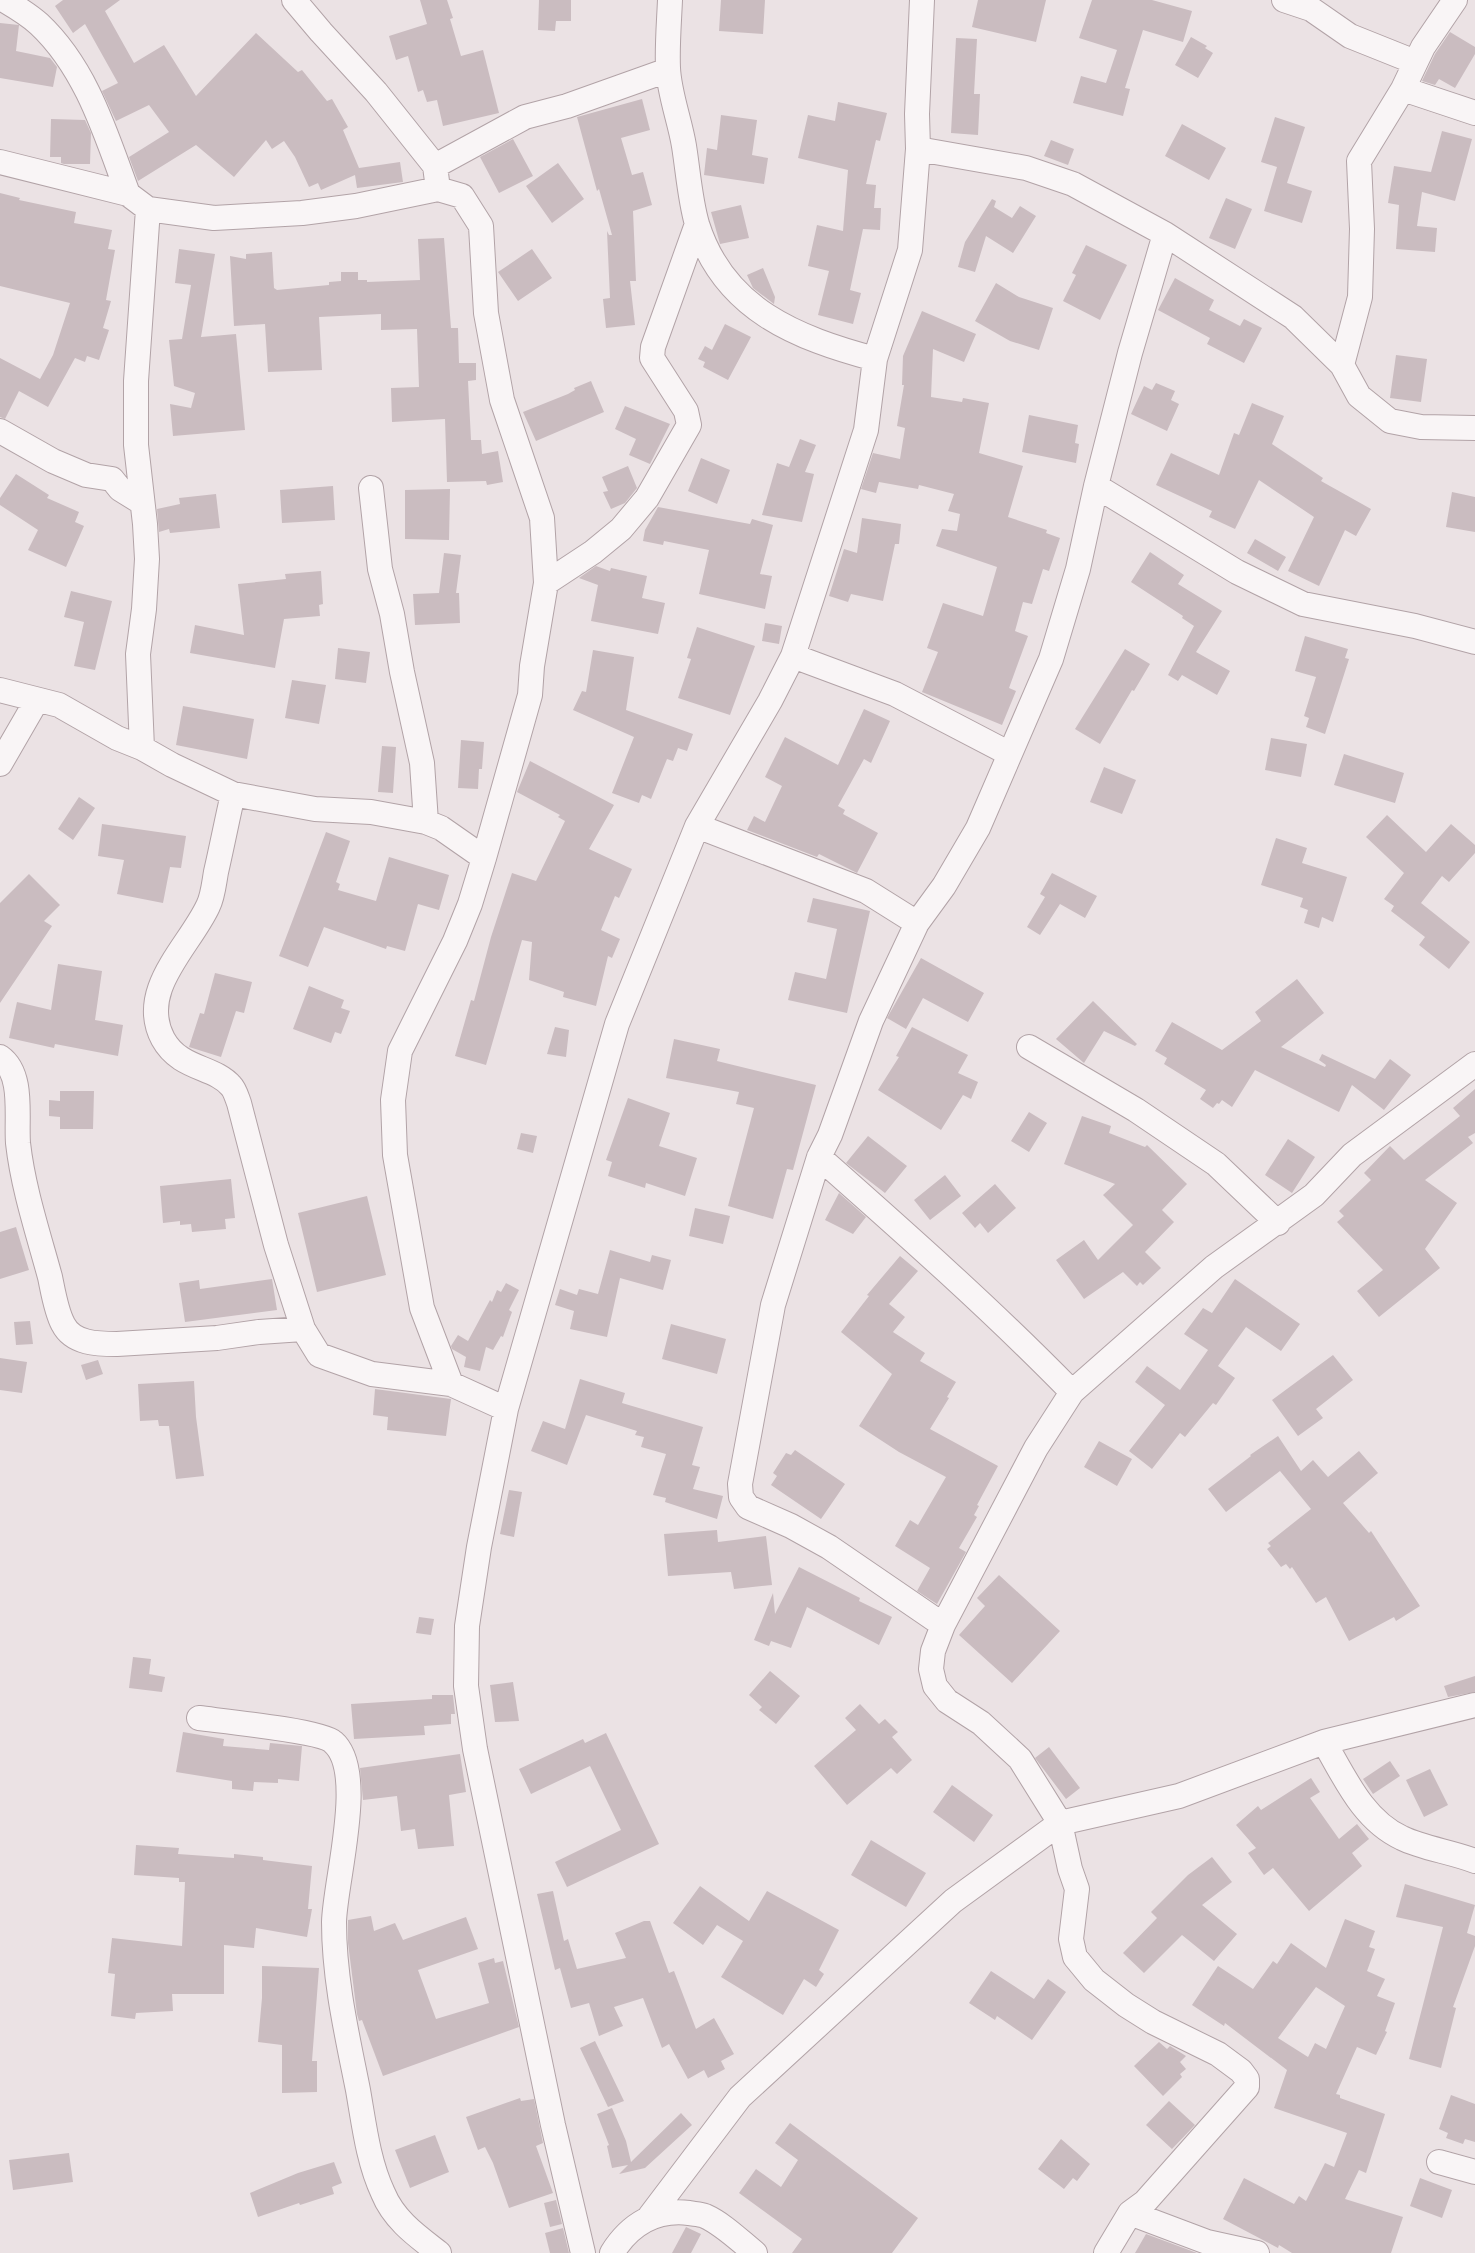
<svg xmlns="http://www.w3.org/2000/svg" width="1475" height="2253" font-family="Manrope,sans-serif">
  <style>
    .building { fill: #cabcc0; fill-rule: evenodd }
    .lines { fill: none; stroke-linecap: round; stroke-linejoin: round }
    .minor-casing { stroke: #b2a3a7; stroke-width: 26 }
    .minor { stroke: #f9f5f6; stroke-width: 24 }
  </style>
  <rect width="100%" height="100%" fill="#ebe2e4"/>
  <!-- building -->
  <path class="building" d="M63,0H120L105,11L134,63L164,45L196,96L256,33L298,72L302,70L327,101L332,99L348,127L343,130L359,168L400,162L403,182L357,188L355,175L321,190L318,183L309,187L295,157L284,141L272,149L266,140L234,177L196,145L138,181L129,157L169,132L149,105L116,121L102,91L118,83L85,24L73,33L55,6Z
    M420,0H447L453,18L450,19L461,56L483,50L499,113L443,126L437,100L427,102L423,90L418,92L408,56L396,60L389,36L427,24Z
    M539,0H571V21H556L555,31L538,30Z
    M721,0H765L763,34L719,31Z
    M978,0H1046L1036,42L972,27Z
    M1092,0H1152L1192,11L1183,42L1143,30L1125,88L1130,89L1123,116L1073,103L1081,76L1106,83L1117,50L1079,38Z
    M0,23L19,25L16,51L50,58L57,67L53,87L0,78Z
    M1450,32L1475,47V54L1455,88L1439,79L1435,85L1422,81L1435,54Z
    M1191,37L1207,46L1205,48L1213,53L1198,78L1175,65Z
    M956,38L977,39L974,94H980L978,135L951,133Z
    M642,99L650,130L621,138L632,175L643,172L652,205L633,211L636,281H630L635,325L606,328L603,299L610,298L607,231L609,235H612L599,189L597,191L577,117Z
    M838,102L887,113L880,141L876,140L866,184L876,185L874,208H881L880,230L863,229L850,290L861,293L853,324L818,315L829,271L808,266L817,225L843,231L848,170L798,158L808,115L835,121Z
    M721,115L757,120L752,155L768,158L764,184L704,175L707,148L717,150Z
    M1275,117L1305,127L1287,183L1312,191L1302,223L1264,211L1277,167L1261,162Z
    M51,119L85,120L91,133L90,164H64L61,163V157H50Z
    M1182,124L1226,148L1209,180L1165,156Z
    M1442,131L1472,139L1455,201L1422,192L1417,226L1437,228L1435,252L1396,249L1399,205L1388,203L1394,166L1431,172Z
    M513,139L533,176L499,193L480,157Z
    M1051,140L1074,149L1068,165L1044,156Z
    M558,163L584,199L552,223L526,186Z
    M0,193L20,198L19,200L76,212L74,223L112,230L108,249L115,250L106,300L111,301L103,328L109,330L99,360L87,356L85,362L75,358L48,407L19,391L5,419L0,417V358L40,379L53,355L70,303L0,286Z
    M1226,198L1252,209L1235,249L1209,238Z
    M992,199L996,201L994,207L1012,218L1020,206L1036,216L1013,253L986,236L975,272L958,267L965,242Z
    M741,205L749,238L720,244L711,212Z
    M444,238L451,328H458L459,363H476V380L468,381L471,440H481L482,454L498,451L503,482L487,485L486,481L447,482L445,419L392,422L391,388L419,387L417,329L381,330V314L319,317L322,370L268,372L265,324L234,326L230,256L246,259V254L272,252L274,288L277,290L329,285V282L341,281V272H358V280H367V282L420,280L418,239Z
    M1086,245L1127,265L1100,320L1063,301L1076,275L1072,273Z
    M179,249L215,254L201,337L236,334L245,430L173,436L170,404L191,408L195,393L174,386L169,340L182,339L191,285L175,283Z
    M532,249L552,278L518,301L498,272Z
    M763,268L775,297L774,304L753,288L747,275Z
    M1175,278L1214,300L1209,310L1240,326L1244,319L1262,328L1244,363L1207,344L1210,338L1158,310Z
    M996,283L1019,297L1053,308L1039,350L1010,341L975,321Z
    M922,311L976,334L964,362L933,349L931,397L962,402L963,398L989,403L979,453L1023,466L1008,517L1047,530L1046,533L1060,538L1049,571L1043,569L1032,604L1023,602L1015,631L1028,636L1009,688L1016,691L1002,725L922,692L938,652L927,648L943,603L983,616L997,567L936,546L942,529L957,531L960,514L948,511L954,494L919,485L918,489L879,482L876,493L861,489L873,453L900,459L905,428L897,426L904,385H902L903,356Z
    M725,324L751,337L728,380L703,367L705,362L698,359L705,346L712,350Z
    M1396,355L1427,359L1421,402L1390,398Z
    M591,381L604,412L536,441L523,412L568,394L575,390L574,388Z
    M1156,383L1175,391L1171,400L1179,404L1167,431L1131,414L1144,386L1152,390Z
    M1252,403L1284,416L1272,444L1323,478L1321,481L1371,509L1356,536L1345,530L1319,586L1288,571L1314,517L1259,480L1235,529L1209,517L1212,511L1156,485L1171,453L1219,475L1234,433L1239,435Z
    M625,406L670,424L650,464L629,455L636,439L615,429Z
    M1029,415L1078,425L1075,443L1079,444L1076,463L1022,452Z
    M800,439L816,445L805,472L814,474L802,522L762,515L777,463L789,467Z
    M701,458L730,470L717,504L688,491Z
    M628,466L637,488L625,503L611,509L603,492L608,491L602,477Z
    M16,474L49,495L47,498L79,512L75,522L84,526L66,567L28,550L38,530L0,505V498Z
    M333,486L335,520L282,523L280,490Z
    M450,489L449,540L405,539V490Z
    M1452,492L1475,497V532L1446,527Z
    M216,494L220,528L170,533L169,529L159,532L157,509L180,504L179,498Z
    M658,507L750,524L752,519L773,525L760,574L772,576L765,609L699,594L709,550L664,541L663,545L643,541L645,530Z
    M862,518L901,524L899,544H895L883,601L851,594L848,602L829,596L844,549L857,553Z
    M1255,539L1286,557L1278,571L1247,553Z
    M1150,552L1184,575L1178,584L1222,611L1196,652L1230,671L1217,695L1182,675L1178,681L1168,675L1194,626L1182,618L1183,616L1131,582Z
    M444,553L461,555L456,593H459L460,623L415,625L413,594L439,593Z
    M596,566L610,571L611,568L647,576L642,598L665,603L658,634L591,621L598,585L579,578Z
    M321,571L323,604L319,605L320,616L284,619L275,668L190,653L195,625L244,635L238,584L286,579L285,574Z
    M71,591L112,601L95,670L74,666L84,622L64,617Z
    M765,623L782,626L779,644L762,641Z
    M697,627L755,646L730,715L678,698L691,659L687,658Z
    M1305,636L1348,649L1345,658L1349,659L1325,734L1306,727L1309,718L1304,716L1316,677L1295,671Z
    M338,648L370,652L366,683L335,679Z
    M1125,649L1150,664L1134,691L1132,690L1100,744L1075,729Z
    M593,650L634,657L626,710L693,734L687,751L678,748L673,761L667,759L651,799L642,795L639,803L612,793L634,737L573,710L582,691L586,692Z
    M292,680L326,685L319,724L285,718Z
    M183,706L254,719L247,759L176,745Z
    M864,709L890,721L871,763L864,759L838,806L845,810L843,814L878,833L857,873L819,854L817,857L747,830L754,816L765,822L782,786L765,777L785,737L838,765Z
    M1271,738L1307,744L1301,777L1265,770Z
    M461,740L484,742L482,769H479L478,789L458,788Z
    M382,746L396,747L393,793L378,792Z
    M1344,754L1404,773L1395,803L1334,785Z
    M530,761L614,805L589,849L632,869L619,898L615,896L601,930L620,939L612,958L608,956L596,1006L563,997L564,992L529,980L532,942L522,940L486,1065L455,1056L471,1000L474,1001L491,937L512,873L536,881L565,821L558,817L560,815L517,792Z
    M1104,767L1136,780L1122,814L1090,802Z
    M79,797L95,808L73,840L58,829Z
    M1387,815L1426,852L1451,824L1475,845V853L1449,882L1442,876L1421,903L1470,942L1449,969L1419,945L1425,937L1391,911L1394,906L1384,899L1404,873L1366,837Z
    M102,824L186,836L181,868L170,867L163,903L117,894L124,860L98,856Z
    M326,832L350,841L336,882L340,884L338,890L376,901L389,857L449,875L439,910L418,904L405,951L387,946L386,949L324,927L308,967L279,956Z
    M1276,838L1307,848L1302,863L1347,877L1333,922L1322,917L1319,928L1304,923L1308,910L1300,907L1303,898L1261,885Z
    M1052,873L1097,896L1085,918L1060,904L1040,935L1027,927L1045,897L1040,894Z
    M29,874L60,905L44,921L52,926L0,1003V903Z
    M813,898L870,911L847,1013L788,1000L795,972L826,979L837,929L807,922Z
    M921,958L984,993L968,1022L923,998L906,1029L887,1018Z
    M58,964L102,971L95,1020L123,1025L118,1056L55,1044L54,1048L9,1038L17,1002L51,1010Z
    M215,973L252,982L244,1013L236,1011L221,1057L189,1047L200,1013L204,1014Z
    M1297,979L1324,1013L1281,1047L1325,1067L1326,1065L1319,1060L1322,1054L1375,1079L1390,1059L1411,1075L1384,1110L1352,1085L1339,1112L1255,1070L1232,1107L1222,1100L1219,1104L1217,1103L1213,1108L1200,1099L1206,1090L1164,1064L1167,1058L1155,1051L1172,1022L1222,1050L1261,1021L1255,1012Z
    M309,986L344,1000L341,1008L350,1011L341,1034L335,1032L331,1043L293,1029Z
    M1093,1001L1137,1044L1135,1046L1104,1031L1084,1063L1056,1039Z
    M555,1027L569,1030L566,1057L547,1054Z
    M912,1027L968,1055L958,1073L978,1082L971,1099L963,1095L941,1130L878,1090L899,1057L896,1056Z
    M674,1039L720,1049L717,1061L816,1085L793,1170L787,1169L773,1219L728,1206L754,1108L736,1104L739,1092L666,1078Z
    M1475,1089V1133L1468,1137L1473,1143L1425,1180L1457,1203L1425,1249L1440,1268L1379,1317L1357,1291L1383,1270L1337,1222L1344,1216L1339,1211L1371,1180L1364,1173L1390,1146L1404,1160L1460,1116L1453,1108Z
    M60,1091H94L93,1129H60V1117L49,1116V1100L60,1101Z
    M628,1098L670,1113L659,1146L697,1158L685,1196L646,1183L645,1188L608,1176L612,1162L606,1160Z
    M1029,1112L1047,1123L1029,1152L1011,1141Z
    M1082,1116L1111,1126L1109,1133L1145,1147L1147,1145L1187,1184L1162,1210L1174,1222L1145,1252L1161,1268L1143,1285L1140,1282L1137,1286L1123,1272L1084,1299L1056,1260L1084,1240L1098,1260L1133,1225L1103,1195L1115,1184L1064,1164Z
    M521,1133L537,1136L533,1153L517,1149Z
    M868,1136L907,1166L885,1193L846,1163Z
    M1288,1139L1315,1157L1292,1193L1265,1175Z
    M945,1175L961,1196L930,1220L914,1200Z
    M231,1179L235,1218L225,1219L226,1229L192,1232L191,1224L180,1225V1221L163,1223L160,1186Z
    M995,1184L1016,1208L988,1233L980,1223L975,1228L962,1213Z
    M839,1193L866,1217L853,1234L825,1220Z
    M367,1196L386,1275L317,1292L298,1213Z
    M695,1208L730,1216L723,1244L689,1236Z
    M16,1227L29,1270L0,1279V1232Z
    M610,1250L650,1262L652,1255L671,1260L663,1290L620,1278L607,1337L570,1329L574,1311L555,1305L560,1289L577,1295L579,1289L598,1294Z
    M900,1256L918,1271L889,1304L905,1317L893,1332L925,1353L920,1361L956,1382L947,1397L949,1398L930,1429L998,1466L977,1505L979,1506L974,1515L977,1517L959,1548L966,1552L937,1604L917,1591L930,1568L895,1546L910,1520L918,1525L946,1477L899,1452L859,1426L892,1374L841,1332L869,1296L867,1295Z
    M272,1279L277,1310L185,1322L179,1283L199,1280L200,1289Z
    M1235,1279L1300,1324L1281,1351L1246,1327L1218,1366L1235,1378L1216,1405L1213,1403L1185,1437L1180,1433L1152,1469L1129,1451L1165,1405L1135,1382L1147,1366L1180,1390L1208,1350L1184,1334L1203,1308L1212,1313Z
    M506,1283L519,1290L509,1310L512,1312L503,1337L501,1336L493,1350L486,1347L480,1371L464,1367L466,1357L452,1349L451,1346L458,1335L468,1341L490,1300L492,1302L497,1290L501,1292Z
    M30,1321L33,1344L16,1345L14,1322Z
    M671,1324L726,1339L717,1374L662,1359Z
    M1333,1355L1353,1380L1316,1409L1323,1418L1298,1436L1272,1400Z
    M0,1358L27,1362L22,1393L0,1390Z
    M98,1360L103,1374L86,1380L81,1365Z
    M580,1379L625,1393L622,1403L703,1427L692,1465L700,1467L693,1489L723,1496L717,1519L665,1502L666,1498L653,1495L666,1454L641,1447L644,1437L635,1435L637,1431L586,1415L567,1465L531,1451L543,1421L565,1429Z
    M194,1381L196,1417L204,1476L176,1479L169,1426H159L158,1420L140,1421L138,1384Z
    M375,1389L451,1399L446,1436L387,1430L388,1417L373,1415Z
    M1278,1436L1301,1471L1313,1460L1328,1477L1359,1451L1378,1473L1343,1503L1369,1533L1371,1531L1420,1606L1396,1621L1394,1617L1349,1641L1326,1597L1316,1603L1292,1567L1290,1569L1286,1564L1281,1567L1267,1549L1271,1546L1268,1543L1311,1509L1280,1471L1226,1512L1208,1489L1251,1456L1250,1455Z
    M1099,1441L1132,1459L1117,1486L1084,1467Z
    M795,1450L845,1484L821,1519L771,1485L777,1476L773,1473L786,1453L791,1455Z
    M509,1490L522,1492L514,1537L500,1534Z
    M717,1530L718,1542L766,1536L772,1585L734,1589L731,1572L668,1576L664,1534Z
    M799,1567L860,1598L859,1601L892,1617L879,1645L807,1607L791,1648L771,1641L769,1646L754,1640L773,1593L775,1614Z
    M999,1575L1060,1631L1012,1683L959,1635L985,1606L977,1598Z
    M419,1617L434,1619L431,1635L416,1633Z
    M133,1657L151,1659L149,1674L165,1677L162,1692L129,1688Z
    M770,1671L800,1696L776,1724L759,1710L762,1707L749,1695Z
    M1475,1676V1692L1448,1697L1444,1686Z
    M513,1682L519,1721L495,1722L490,1685Z
    M432,1695H453L455,1714H451V1724L424,1726L425,1735L354,1739L351,1704L432,1699Z
    M860,1704L879,1724L885,1719L898,1732L892,1737L912,1760L897,1774L891,1768L847,1805L814,1766L856,1730L845,1718Z
    M183,1732L224,1739L223,1746L269,1750L270,1743L302,1746L299,1781L278,1779V1783L254,1782L253,1791L232,1789V1781L176,1772Z
    M606,1733L659,1844L567,1887L555,1862L621,1830L590,1766L531,1794L519,1769L583,1739L585,1743Z
    M1049,1747L1080,1788L1066,1799L1035,1758Z
    M460,1754L466,1792L449,1795L454,1846L418,1849L415,1829L401,1831L397,1796L363,1800L360,1768Z
    M1390,1761L1400,1776L1373,1794L1363,1779Z
    M1430,1769L1448,1805L1424,1817L1406,1780Z
    M1311,1778L1320,1792L1310,1798L1339,1839L1357,1824L1369,1839L1352,1853L1362,1866L1309,1911L1273,1868L1264,1875L1248,1853L1256,1848L1236,1825L1258,1806L1261,1810Z
    M952,1785L993,1815L974,1842L933,1812Z
    M871,1840L926,1873L906,1907L851,1875Z
    M136,1845L179,1848L178,1854L234,1858V1854L263,1857V1860L312,1866L308,1909H312L307,1937L256,1928L254,1948L224,1945V1994H172L173,2011L136,2013L135,2019L111,2016L115,1974L108,1973L112,1938L182,1946L185,1882H179V1878L134,1875Z
    M1212,1857L1232,1882L1202,1905L1237,1934L1214,1961L1182,1935L1144,1973L1123,1953L1157,1918L1151,1912L1188,1875Z
    M1405,1884L1475,1905L1467,1933L1475,1936V1946L1453,2007L1456,2008L1441,2068L1409,2059L1443,1927L1396,1917Z
    M700,1886L749,1921L767,1891L839,1930L819,1970L824,1974L816,1987L804,1979L783,2015L721,1977L743,1941L717,1925L703,1945L673,1923Z
    M553,1891L564,1941L568,1939L577,1969L626,1958L615,1933L644,1921H650L669,1973L674,1971L696,2029L714,2018L734,2054L721,2061L725,2069L708,2078L704,2070L688,2079L669,2044L662,2048L643,1998L614,2007L623,2026L599,2036L589,2003L571,2008L560,1968L555,1970L537,1894Z
    M371,1916L374,1931L395,1923L403,1940L466,1917L478,1949L418,1970L436,2019L489,2003L478,1963L494,1958L495,1963L503,1961L519,2027L383,2076L362,2020L359,2021L357,2014L348,1943V1920Z
    M1345,1919L1375,1931L1369,1947L1375,1949L1367,1971L1385,1979L1377,1996L1395,2003L1385,2031L1387,2032L1376,2055L1357,2047L1336,2094L1340,2095V2098L1385,2114L1366,2173L1359,2170L1345,2199L1403,2217L1391,2253H1292L1279,2245L1278,2248L1223,2219L1244,2178L1294,2204L1299,2196L1306,2201L1325,2163L1334,2167L1347,2133L1274,2108L1287,2070L1225,2023L1224,2026L1192,2005L1218,1966L1253,1989L1273,1961L1277,1964L1291,1943L1326,1968ZM1316,1987L1345,2006L1326,2049L1315,2043L1308,2057L1278,2038Z
    M262,1966L319,1968L312,2061H317V2092L282,2093V2045L258,2042L262,1998Z
    M991,1971L1034,1999L1048,1979L1066,1992L1032,2040L997,2016L995,2020L969,2003Z
    M595,2041L624,2101L608,2107L580,2048Z
    M1159,2042L1167,2049L1170,2046L1186,2056L1180,2062L1186,2069L1180,2074L1182,2077L1163,2096L1134,2066Z
    M1451,2095L1475,2104V2142L1465,2139L1463,2144L1446,2138L1448,2133L1439,2129Z
    M520,2098L521,2101L534,2099L543,2143L536,2146L553,2193L509,2208L493,2163L485,2147L478,2150L466,2117Z
    M1169,2101L1195,2125L1172,2149L1146,2125Z
    M612,2108L626,2141L631,2162L681,2113L692,2125L645,2168L619,2174L628,2165L612,2168L607,2146L609,2145L597,2114Z
    M790,2123L918,2218L892,2253H792L802,2239L739,2193L756,2169L781,2187L798,2160L775,2143Z
    M435,2135L449,2172L410,2188L395,2150Z
    M1061,2139L1090,2164L1077,2181L1073,2178L1064,2189L1038,2169Z
    M69,2153L73,2182L13,2190L9,2160Z
    M334,2162L342,2183L332,2187L334,2194L300,2205L299,2203L258,2217L250,2193L298,2173Z
    M1420,2178L1452,2190L1442,2218L1410,2206Z
    M556,2200L562,2224L550,2227L544,2203Z
    M686,2227L701,2234L691,2253H672Z
    M563,2228L569,2253H550L545,2233Z
    M1146,2234L1197,2253H1135Z"/>
  <g class="lines">
    <defs>
      <path id="minor" d="M4,0C16,7 29,15 39,24C87,69 106,135 128,194
        M294,0L321,32L376,92L435,166
        M670,0C669,23 667,46 668,68C669,93 680,121 684,146C688,171 690,200 697,224C724,310 797,338 875,359
        M1284,0L1311,9L1350,36L1415,62
        M1403,89L1475,113
        M918,149L1026,168L1073,184L1165,234L1293,317L1342,365L1359,396L1390,421L1421,427L1475,428
        M0,162L128,194L148,209L214,218L302,213L356,206L438,189L462,196L481,226L486,313L502,400L542,518L546,583L532,666L530,695L484,858L470,904L455,941L400,1051L393,1100L395,1155L422,1308L451,1384
        M438,189L435,166L525,117L567,106L668,70
        M1342,365L1360,297L1362,229L1359,161L1403,89L1423,47L1455,0
        M0,431L53,461L86,475L112,479L120,489L141,502
        M1096,486L1237,572L1303,604L1415,626L1475,642
        M371,488L380,569L392,614L402,672L422,763L426,822
        M546,583L593,552L621,529L647,498L689,425L686,411L652,358L653,347L697,224
        M793,656L895,694L1010,754
        M0,690L59,705L117,738L142,748L172,765L233,794L315,809L371,812L426,822L441,828L484,858
        M142,748L138,654L144,609L147,559L145,524L136,445V381L148,209
        M0,764L37,700
        M233,794C227,820 222,846 216,872C214,883 213,896 208,906C189,947 137,990 163,1039C180,1070 214,1066 231,1086C235,1090 237,1098 239,1103L276,1245L303,1329L319,1355L372,1374L451,1384L506,1409
        M697,826L866,891L917,923L871,1021L830,1135L819,1157L773,1305L740,1484L741,1497L748,1507L791,1526L829,1547L943,1625
        M917,923L944,886L978,828L1051,659L1078,569L1096,486L1130,353L1165,234
        M1029,1047L1136,1110L1216,1164L1278,1223
        M0,1057C24,1074 16,1116 18,1143C23,1188 38,1233 50,1277C53,1291 56,1311 63,1324C73,1344 98,1344 117,1344L217,1338L259,1332L303,1329
        M819,1157C905,1233 992,1310 1072,1392
        M199,1718C221,1721 321,1731 333,1742C367,1771 335,1880 334,1922C334,1979 347,2035 358,2090C364,2124 368,2161 383,2193C394,2220 417,2236 439,2253
        M1324,1742C1345,1778 1363,1820 1402,1838C1422,1848 1452,1852 1475,1861
        M1439,2162L1475,2172
        M1130,2213L1207,2242L1257,2253
        M650,2216L740,2097L953,1901L1060,1823L1179,1796L1324,1742L1475,1705
        M583,2253L553,2125L475,1749L466,1686L467,1626L479,1547L506,1409L617,1024L697,826L770,701L793,656L866,430L875,359L910,250L918,149L917,114L922,0
        M612,2253C630,2224 656,2209 689,2213C694,2214 700,2214 705,2216C723,2224 739,2240 755,2253
        M1106,2253L1130,2213L1145,2202L1247,2087V2079L1241,2071L1218,2054L1153,2022L1126,2005L1094,1980L1075,1957L1071,1939L1077,1889L1070,1869L1060,1823L1020,1759L981,1723L947,1701L935,1686L931,1669L933,1651L943,1625L1036,1448L1072,1392L1214,1267L1314,1195L1352,1155L1475,1064"/>
    </defs>
    <!-- minor casing -->
    <use href="#minor" class="minor-casing"/>
    <!-- minor -->
    <use href="#minor" class="minor"/>
  </g>
</svg>
